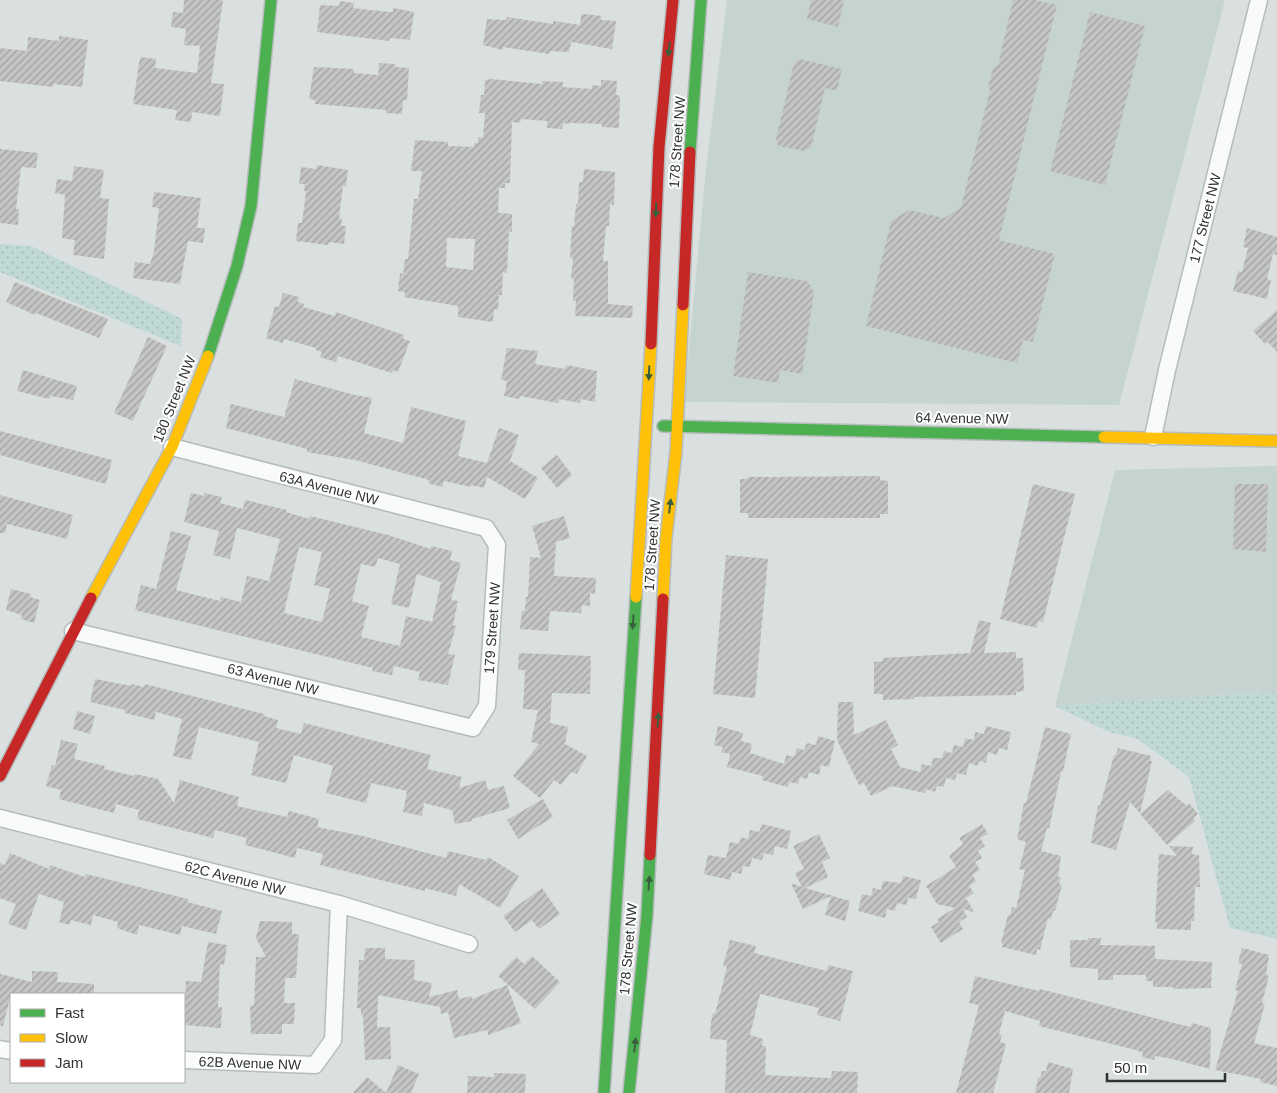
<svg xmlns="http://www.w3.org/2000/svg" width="1277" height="1093" font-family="Arial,sans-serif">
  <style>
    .built { fill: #c5d4d1 }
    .park { fill: url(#park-dots) }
    .building { fill: url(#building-hatch); fill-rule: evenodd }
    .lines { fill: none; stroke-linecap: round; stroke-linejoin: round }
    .street-casing { stroke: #b6bcbb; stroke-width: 19 }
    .fast-casing { stroke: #b6bcbb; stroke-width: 14 }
    .slow-casing { stroke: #b6bcbb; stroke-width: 14 }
    .jam-casing { stroke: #b6bcbb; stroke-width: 14 }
    .street { stroke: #f9fafa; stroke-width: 16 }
    .fast { stroke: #4caf50; stroke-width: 11 }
    .slow { stroke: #ffc107; stroke-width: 11 }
    .jam { stroke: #c62828; stroke-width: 11 }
    .oneway { fill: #395f3d }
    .labels { text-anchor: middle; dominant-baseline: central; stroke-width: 4; stroke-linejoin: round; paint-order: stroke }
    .street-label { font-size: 14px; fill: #2f3433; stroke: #fff }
  </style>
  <defs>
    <pattern id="park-dots" width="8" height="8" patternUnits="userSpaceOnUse" patternTransform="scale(1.25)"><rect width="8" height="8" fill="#c0d9d6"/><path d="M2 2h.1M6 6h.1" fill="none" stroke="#a5bbb8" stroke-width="1.8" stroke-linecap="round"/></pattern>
    <pattern id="building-hatch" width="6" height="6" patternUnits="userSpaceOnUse" patternTransform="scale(1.25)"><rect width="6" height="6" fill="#c5c6c4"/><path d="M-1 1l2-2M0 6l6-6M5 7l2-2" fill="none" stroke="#a0a2a0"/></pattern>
  </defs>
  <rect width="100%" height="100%" fill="#d9e0df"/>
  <!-- built -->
  <path class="built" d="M727,0H1225L1119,405L684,402L706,169Z
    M1277,466V692L1055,706L1115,470Z"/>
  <!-- park -->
  <path class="park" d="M0,244L31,246L182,319L181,346L0,272Z
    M1277,692V939L1230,928L1189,777L1138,739L1109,732L1055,706Z"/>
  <!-- building -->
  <path class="building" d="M184,0H223L211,83L224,84L220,116L192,112L191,122L175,120L177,110L133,104L140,57L156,59L155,68L197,73L200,46L184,45L186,29L171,27L173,12L183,13Z
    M811,0H844L838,27L807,19Z
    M1013,0H1035L1057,5L999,240L1055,254L1033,342L1023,340L1017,363L866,326L891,221L909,210L944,218L961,207L990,90L988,87L993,68L998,65Z
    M340,1L354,3L353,8L379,11L393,12V8L414,12L410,40L390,38L389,41L317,32L320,5L339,6Z
    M1090,12L1145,26L1105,185L1050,171Z
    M586,14L601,16V20L616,21L612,49L571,42L569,52L550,51L549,54L503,47V50L483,45L487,19L506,20L507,17L553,24V21L580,25L581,15Z
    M59,36L88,40L82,87L54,84L53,87L0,81V48L27,51L28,37L59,41Z
    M800,59L842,69L837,91L825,88L811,148L804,151L778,146L776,139L794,63Z
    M379,63L395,64V67L409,68L407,100H403L402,114L386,113V110L315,104V100L309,99L314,67L354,69V73L378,75Z
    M491,79L542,84V81L563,82V87L592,89V85L601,86V80L617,81L616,95L620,96L619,128L602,127V124L571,123L563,124L562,129L547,128V121L521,119L520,123L512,122L510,183H505V188H499L498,213L512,214V232L509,231L507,273L503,272L502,295H499L498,310L494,309L493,322L458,317V306L404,297L405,292L398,291L400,273L403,274L405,259H408L414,199H418L422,171H411L415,140L448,142V146L474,147V143H478V137L483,138L485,113H479L481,95H484L485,80ZM447,238L475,239L473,270L446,267Z
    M0,149L38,153L36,168L21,167L16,209H19L18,225L0,223Z
    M317,165L348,170L346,186H343L339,218L342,219L341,226H346L344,244L329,242L328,245L296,241L298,223H302L306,191H304L305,184H299L301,167L316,169Z
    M74,166L104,170L100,198L109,199L104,259L73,255L75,240L62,238L65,195L55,193L57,179L72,181Z
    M584,169L615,172L614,205L610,204L609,226H606L603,261H608V304L633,306L632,318L575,316L576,301H573L574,279H571L573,258H570L572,226H574L576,204H578L579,182H583Z
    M154,192L201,198L197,228H205L203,243L188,241L180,284L133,278L135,262L150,264L154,251L159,208L152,207Z
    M1247,228L1277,237V255L1273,254L1267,279L1271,280L1267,299L1233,291L1238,271L1242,272L1248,248L1243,247Z
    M748,272L807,281L814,292L802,374L780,370L778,383L733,376Z
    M15,282L108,319L99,338L36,313L35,315L6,302Z
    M283,293L299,297L298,302L304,304L303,307L335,316L336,312L404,335L403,339L410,341L398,372L393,370L392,373L338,356L336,362L320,357L322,352L316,350V348L284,339L283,343L266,338L275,306L279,307Z
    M1277,310V352L1268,342L1265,344L1253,331Z
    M148,337L167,346L133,421L114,413Z
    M507,348L538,351L535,364L565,369L566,365L597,371L595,402L581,399L580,403L559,399L558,403L520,396L519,399L504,396L507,381L501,380Z
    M23,370L77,386L73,400L51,396L49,399L17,391Z
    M295,379L355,395L372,398L364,433L403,443L411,407L466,421L458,456L487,463L499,428L519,435L510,461L538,478L525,499L487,477L484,488L471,485V487L444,481L442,487L428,483L429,480L355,460L307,452V449L226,428L231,404L284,417Z
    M0,431L112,460L106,484L0,455Z
    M557,455L572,475L557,488L541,468Z
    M880,476V480L888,481V514H880V518H748V513H740V479H747V477Z
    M1033,484L1075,494L1043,622L1038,621L1037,628L1000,619Z
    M1235,484H1268L1266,552L1233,549Z
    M191,493L204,496V493L222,497L220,503L243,509L245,500L287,510L286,512L309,519L310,516L388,535L431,549V546L452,551L450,560L461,563L451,600L458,601L453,625L456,626L448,654L455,655L448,685L418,680L420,672L394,666L392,675L372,671L373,668L135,610L141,585L156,589L171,531L191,536L176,590L220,601L221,597L241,602L247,576L269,581L280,539L237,528L230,559L213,555L219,531L184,522ZM299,547L322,552L314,585L330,589L322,622L284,613ZM378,558L400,564L391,604L409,608L417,574L441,582L432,622L406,616L400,646L361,637L369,606L352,601L361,564L375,567Z
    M0,495L73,515L67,539L7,524L5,533H0Z
    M564,516L570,538L556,542L554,576L596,578L595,594L590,593V606L582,605L581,613L550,611L548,631L520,629L522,611H525L526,597H528L530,557L541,558L532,526Z
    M726,555L768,559L755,698L713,694Z
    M11,589L31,594L30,597L40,600L34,623L21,619L22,615L6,610Z
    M979,620L991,623L984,653L1016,652V658H1023L1024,691L1016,692V695L914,697V699L883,700V694H874V662L883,661V658L970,653Z
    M519,653L591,656L590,694L552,693L550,723L568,727L565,744L587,756L577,774L571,772L561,785L554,780L540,798L513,776L539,744L531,742L538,710L523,709L525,670H518Z
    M95,679L132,686V684L144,687L145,684L264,714V716L278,720L276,728L301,734L304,723L431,755L427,769L462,777L459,788L485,780L488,790L504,786L510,808L472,819V821L455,824L452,810L424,803L422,816L403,812L407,791L371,783L366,803L326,793L333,766L294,755L286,783L251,775L259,742L199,727L191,760L173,756L182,719L156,712L154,720L125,713V710L90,702Z
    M838,702H853L854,735L886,720L898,745L891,749L900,767L920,772L922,764L931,766L933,758H942L944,751L952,753L954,745L963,747L965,738L974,740L975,732L984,734L986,726L1011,732L1007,750L999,748L997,755L988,752L986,763L979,761L978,766L969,763L966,775L957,773L955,780L946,778L944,787L937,786L935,792L926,789L925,793L892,786L871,796L864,783L859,785L837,740Z
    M77,711L95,716L90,734L73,729Z
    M718,726L743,733L741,741L752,744L750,753L784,764L786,755L794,757L797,748L804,750L807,743L816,745L818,736L835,741L829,767L821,765L819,775L809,772L807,779L800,777L798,784L789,782L788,787L762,780L763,776L727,767L730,754L721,752L723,747L714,745Z
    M1045,727L1071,734L1063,772H1061L1049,829L1047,828L1041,851L1061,856L1058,877H1061L1059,884L1062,885L1055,911H1053L1051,919L1048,918L1040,950L1037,949L1036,955L1002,947L1003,944L1001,943L1008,915H1010L1012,907L1016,908L1025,870L1019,869L1026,842L1017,839L1024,803H1026Z
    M61,740L78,744L74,759L105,766L104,769L134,776L135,774L158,779L174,803L180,780L239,797L237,806L287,817L289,811L319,819L317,827L363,836L446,858L448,851L486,860L488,857L519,876L500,908L459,884L456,896L425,888V891L320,865L323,854L297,848L295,858L245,845L247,838L215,830L213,838L137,819L139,810L116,804L114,813L59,799L61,790L46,786L52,765L55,766Z
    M1118,748L1151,756L1150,761H1152L1140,813L1130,802L1116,850L1091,843L1098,805L1100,806L1114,755H1116Z
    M1168,790L1187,806L1189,803L1198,814L1193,818L1195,821L1167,845L1140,814Z
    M543,799L553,817L518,839L507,820Z
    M762,824L791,831L787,849L775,846L773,855L764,853L762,860L752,858L750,867L743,866L741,874L732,872L730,880L704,874L708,855L726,858L730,842L739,844L741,837L748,839L750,830L759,832Z
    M982,824L988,834L980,838L985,846L978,851L982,858L975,862L980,870L972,875L976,881L969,886L974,893L966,898L974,912L963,909L967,917L959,922L963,929L941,943L931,927L939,922L937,919L955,908L937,904L926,886L956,867L949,856L963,844L959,838Z
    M819,834L830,858L822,862L828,877L805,888L850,901L845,921L825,915L831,896L803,909L791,883L802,887L795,873L804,869L793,846Z
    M1169,846L1193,847L1192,854L1199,855L1200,887H1195L1194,921H1191V930L1157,929V922H1155L1159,854L1177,856Z
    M10,853L49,869L50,865L85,877L86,874L188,899L187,902L222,911L216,934L182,926L180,935L139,925L137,935L117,928L118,922L93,915L91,925L71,920L70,925L59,922L64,902L39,894L26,930L8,924L16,904L0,898V863L5,865Z
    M903,876L921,880L916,899L908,898L906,905L897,903L895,911L887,909L885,918L858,911L862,894L871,896L873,888L881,890L883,881L901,883Z
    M542,888L560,914L539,929L532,920L515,932L503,916Z
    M260,921L292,922V934H299L296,978H285L284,1003H295L294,1024H282V1034H251L250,1005L254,1006L256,957H266L256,938Z
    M1088,938H1101L1100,945L1155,946V959L1212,962L1211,988L1173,989V987H1153V981H1146V975H1113V980H1098V969L1070,967V940H1088Z
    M730,940L756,946L754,953L827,971L828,965L853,971L840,1021L817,1015L819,1008L760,994L750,1035L763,1039L762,1046H766L765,1075L831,1078L832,1071L858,1072L857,1093H725L727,1040L710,1039L711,1022L713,1013L715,1014L727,967L723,966Z
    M208,942L227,945L224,965L220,964L218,1007H222L221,1028L184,1025L186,981L201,982Z
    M365,948H385V959L415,960L414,980L432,983L429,997L457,990L459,999L471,996L472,999L507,985L521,1023L488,1035L487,1030L454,1038L448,1012L441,1014L440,1007L378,995L377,1027H390L391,1059L365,1060L363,1015H361V1009L357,1008L359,960H364Z
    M1242,948L1269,955L1266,975L1269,976L1262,1003L1265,1004L1254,1043L1277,1048V1086L1260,1082L1261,1079L1215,1070L1238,991L1235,990L1242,964L1238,963Z
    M532,956L560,982L535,1009L498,976L516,957L524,964Z
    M32,971L58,972L57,982L94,984V994H11L3,1026H0V974L32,982Z
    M975,976L1039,991L1040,989L1048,991L1182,1025L1191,1027L1192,1023L1211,1028L1210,1069L1168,1058L1155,1056L1154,1060L1142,1057L1143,1053L1136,1050L1039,1026L1040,1021L1005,1011L999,1034L1002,1035L1000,1042L1006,1044L993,1093H956L979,1005L969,1003Z
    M1048,1062L1073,1069L1069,1093H1035L1038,1078H1040L1042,1071H1046Z
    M398,1065L419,1074L411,1093H386Z
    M494,1073L526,1074L525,1093H467L468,1076L494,1077Z
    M367,1077L386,1093H353Z"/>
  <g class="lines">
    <defs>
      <path id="street" d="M1153,437L1167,370L1259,0
        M73,631L473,728L487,706L497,545L486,528L172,447
        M0,818L339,904L469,944
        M0,1049L11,1051
        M184,1060L315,1065L333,1040L339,904"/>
      <path id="fast" d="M690,152L701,0
        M208,356L237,266L251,206L271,0
        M663,426L1104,437
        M604,1093L636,597
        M629,1093L647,915L650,855"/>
      <path id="slow" d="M1104,437L1277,441
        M636,597L651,344
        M91,598L172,447L208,356
        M663,599L666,538L676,452L683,305"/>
      <path id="jam" d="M683,305L690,152
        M651,344L659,147L673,0
        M0,776L91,598
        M650,855L663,599"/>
    </defs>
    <!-- street casing -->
    <use href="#street" class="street-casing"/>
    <!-- fast casing -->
    <use href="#fast" class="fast-casing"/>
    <!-- slow casing -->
    <use href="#slow" class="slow-casing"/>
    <!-- jam casing -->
    <use href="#jam" class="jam-casing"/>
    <!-- street -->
    <use href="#street" class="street"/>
    <!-- fast -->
    <use href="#fast" class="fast"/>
    <!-- slow -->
    <use href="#slow" class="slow"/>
    <!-- jam -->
    <use href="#jam" class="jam"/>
  </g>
  <!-- one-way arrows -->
  <defs><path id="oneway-solid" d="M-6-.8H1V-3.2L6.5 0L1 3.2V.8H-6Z" transform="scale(1.25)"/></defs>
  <g class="oneway">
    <use href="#oneway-solid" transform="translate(669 49) rotate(96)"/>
    <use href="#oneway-solid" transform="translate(656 210) rotate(92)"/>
    <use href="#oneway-solid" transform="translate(649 373) rotate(92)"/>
    <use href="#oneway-solid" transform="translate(670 506) rotate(-83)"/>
    <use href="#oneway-solid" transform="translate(633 622) rotate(94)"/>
    <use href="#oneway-solid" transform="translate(658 720) rotate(-87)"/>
    <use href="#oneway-solid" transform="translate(649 883) rotate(-86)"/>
    <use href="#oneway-solid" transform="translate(635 1045) rotate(-84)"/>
  </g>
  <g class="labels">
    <!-- street labels -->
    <g class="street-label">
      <text transform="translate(677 142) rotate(-86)">178 Street NW</text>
      <text transform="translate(1205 218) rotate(-76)">177 Street NW</text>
      <text transform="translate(174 399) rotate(-68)">180 Street NW</text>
      <text transform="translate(962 418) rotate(1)">64 Avenue NW</text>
      <text transform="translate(329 488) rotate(14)">63A Avenue NW</text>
      <text transform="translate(652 545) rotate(-86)">178 Street NW</text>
      <text transform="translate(492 628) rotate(-86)">179 Street NW</text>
      <text transform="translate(273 679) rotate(14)">63 Avenue NW</text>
      <text transform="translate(235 878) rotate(14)">62C Avenue NW</text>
      <text transform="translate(628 949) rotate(-85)">178 Street NW</text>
      <text transform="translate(250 1063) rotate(2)">62B Avenue NW</text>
    </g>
  </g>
  <!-- legend -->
  <rect x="10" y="993" width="175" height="90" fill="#ffffff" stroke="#acaead"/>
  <rect x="20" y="1009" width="25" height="8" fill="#4caf50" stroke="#acaead"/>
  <text x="55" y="1018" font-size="15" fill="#2f3433">Fast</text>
  <rect x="20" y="1034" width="25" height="8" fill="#ffc107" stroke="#acaead"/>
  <text x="55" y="1043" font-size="15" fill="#2f3433">Slow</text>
  <rect x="20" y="1059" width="25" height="8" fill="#c62828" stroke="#acaead"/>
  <text x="55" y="1068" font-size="15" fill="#2f3433">Jam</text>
  <!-- scale -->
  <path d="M1107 1073v8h118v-8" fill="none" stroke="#2f3433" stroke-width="2.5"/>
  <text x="1114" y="1073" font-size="15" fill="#2f3433" stroke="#ffffff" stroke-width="4" paint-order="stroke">50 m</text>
</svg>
